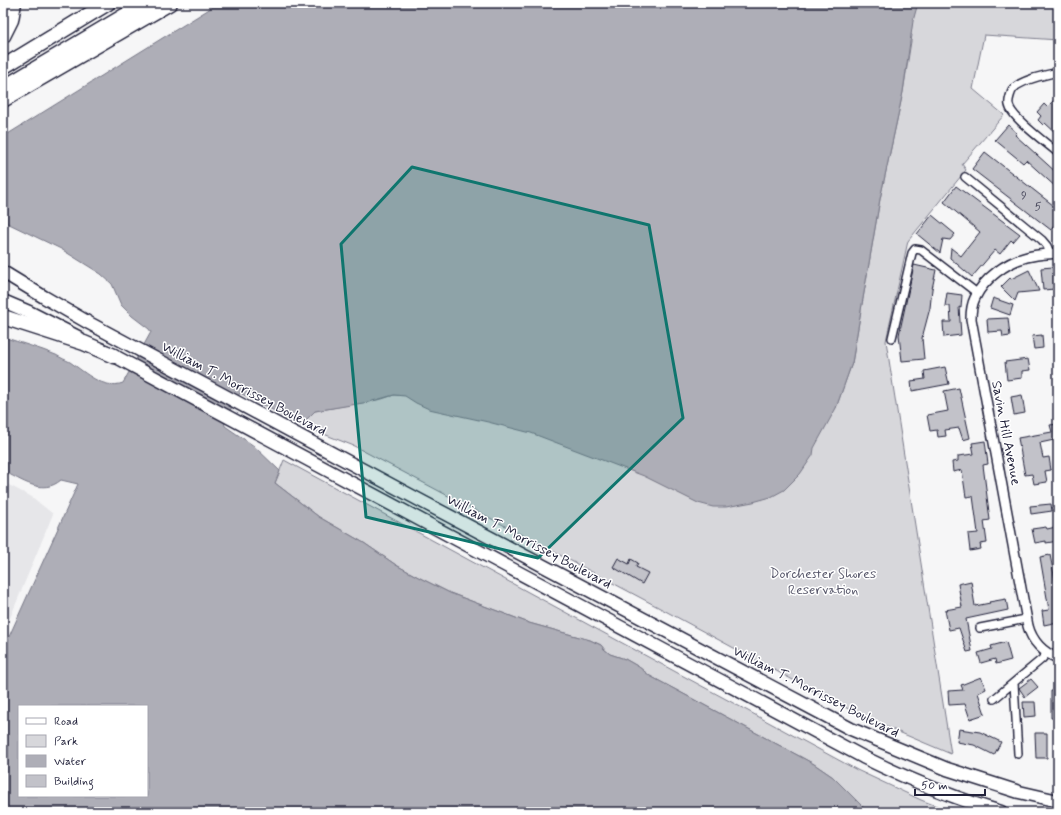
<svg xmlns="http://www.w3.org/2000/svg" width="1061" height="815" font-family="Mynerve,sans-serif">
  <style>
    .built { fill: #e6e6e9 }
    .green { fill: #d7d7db; stroke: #7c7c8b }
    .water { fill: #aeaeb7; stroke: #767685; fill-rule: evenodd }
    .building { fill: #c2c2c9; stroke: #22223b }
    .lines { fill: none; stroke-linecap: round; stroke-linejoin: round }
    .minor-casing { stroke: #22223b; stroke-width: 10 }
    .tertiary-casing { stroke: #22223b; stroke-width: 12 }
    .primary-casing { stroke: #22223b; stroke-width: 15 }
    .motorway-casing { stroke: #22223b; stroke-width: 17 }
    .minor { stroke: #fff; stroke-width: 7 }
    .tertiary { stroke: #fff; stroke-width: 9 }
    .primary { stroke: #fff; stroke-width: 12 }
    .motorway { stroke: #fff; stroke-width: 14 }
    .marked { fill: #0f766e; fill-opacity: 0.2; stroke: #0f766e; stroke-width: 3; stroke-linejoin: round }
    .labels { text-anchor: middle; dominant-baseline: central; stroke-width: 3; stroke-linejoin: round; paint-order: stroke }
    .number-label { font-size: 12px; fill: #4a4a5e }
    .street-label { font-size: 14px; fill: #22223b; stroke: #fff }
    .park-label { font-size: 14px; fill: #58586b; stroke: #fff }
  </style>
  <rect width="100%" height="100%" fill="#f6f6f7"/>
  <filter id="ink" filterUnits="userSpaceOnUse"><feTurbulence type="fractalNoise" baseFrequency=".025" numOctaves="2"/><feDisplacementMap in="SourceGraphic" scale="8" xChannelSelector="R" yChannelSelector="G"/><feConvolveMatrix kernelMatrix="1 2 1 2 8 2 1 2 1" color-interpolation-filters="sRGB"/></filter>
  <g filter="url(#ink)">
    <!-- built -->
    <path class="built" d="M3,482L32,497L53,514L3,635Z"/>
    <!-- green -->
    <path class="green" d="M860,3H1058V40L984,35L973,89L1004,115L962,164L966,170L908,241L886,341L951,754L882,725L830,700L658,607L354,446L301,425L315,411L382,399L394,395L836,408L852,363L880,199L903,92L912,35Z
      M284,460L857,770L921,800L952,812H868L833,777L814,764L650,676L639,667L625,659L610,654L604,649L601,645L590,640L529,623L450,593L422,579L396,565L364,543L319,517L275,483Z"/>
    <!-- water -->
    <path class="water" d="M219,3H918L913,21L903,92L880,199L852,363L836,408L814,448L813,455L800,474L784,490L771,497L753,502L726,507H713L698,503L644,476L531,433L488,422L429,409L416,403L405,396L394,395L369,402L315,411L301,425L240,393L224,421L225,426L254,446L280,471L275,483L319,517L364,543L396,565L422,579L450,593L529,623L590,640L601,645L604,649L610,654L625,659L639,667L650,676L814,764L833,777L868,812H3V650L78,484L61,480C42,496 22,480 3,471V337C21,343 39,348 56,355C61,358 66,360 70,362C86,373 103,390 123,383L151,332L149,329L132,316L121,305L112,284L101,274L61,249L3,221V137ZM19,706H147V796H19Z"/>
    <!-- building -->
    <path class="building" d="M1058,96V135L1045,123L1043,125L1038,120L1041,116L1037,112L1044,104L1047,107Z
      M1008,125L1017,133L1015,135L1058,174V189L1026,160L1023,163L995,140Z
      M985,152L1058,209V220L1051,230L972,169Z
      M956,186L1020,234L1013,242L1011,240L1000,254L995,250L972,277L950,258L951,248L961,256L980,232L944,202Z
      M932,215L955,234L950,240L943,239L940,253L917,234Z
      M914,265L936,270L932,289L930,308L922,338L924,359L902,361L899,335Z
      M1053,267L1055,289L1043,290L1041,268Z
      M1029,270L1039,291L1018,293L1015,301L1001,287L1010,278L1011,279Z
      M947,293L962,295L961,308L959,307L961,335L944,337L943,322H951L950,306H945Z
      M993,298L1013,305L1010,315L990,308Z
      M1008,318L1010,336L1003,337L1002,331L988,332L987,319Z
      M1042,335L1043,348L1034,349L1032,336Z
      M1028,359L1030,370L1022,371V378L1007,380L1005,362Z
      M945,367L949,384L912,391L911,381L925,379L924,371Z
      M959,388L970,438L963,440L959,428L945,430L946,436L938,437L937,430L930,431L927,415L948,411L944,391Z
      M1022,395L1025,413L1014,415L1011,397Z
      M1058,424V445L1055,446L1054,440L1040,443L1043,458L1049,457L1051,470L1045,471L1047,482L1034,484L1032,474L1025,475L1018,438L1052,432L1050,425Z
      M985,441L988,464L983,465L990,520L984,521L987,543L980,544L981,549L970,551L968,534L978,533L973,496L966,497L962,470L953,472L952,462L958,461V456L974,454L972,443Z
      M1051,504L1052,511L1031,514L1030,506Z
      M1046,527L1047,529L1056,527L1058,541L1046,543V541L1035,543L1032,529Z
      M1050,555L1058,595V597H1056L1058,622L1044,625L1042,611L1049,610L1040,557Z
      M618,558L629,564L631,559L638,563L636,567L648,573L642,584L613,567Z
      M971,581L975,606L990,603L989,602L1006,599L1008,610L966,619L972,651L967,652L959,628L949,630L945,610L962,607L958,584Z
      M1006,642L1011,660L996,664L995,659L981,663L978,653L992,649L991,646Z
      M981,677L986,689L978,693L985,714L970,719L965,704L949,705L948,691L963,690L961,685Z
      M1031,679L1038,687L1025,697L1019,688Z
      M1051,691H1058V718H1051Z
      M1023,702H1035L1036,716L1024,717Z
      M959,729L980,732L1001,742L994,755L974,745L957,742Z
      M1035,733H1047V758H1036Z"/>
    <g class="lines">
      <defs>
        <path id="minor" d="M1058,72C1046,75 1023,79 1014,88C1011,91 1008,101 1009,105C1011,118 1048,144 1058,153
          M965,177L1042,240L1047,246L1050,253
          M892,338L912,253L915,249L921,250L977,293
          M980,628L1026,619
          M1014,683L1018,754
          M994,699L1042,659L1047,653"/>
        <path id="tertiary" d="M1058,253C1048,254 1037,254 1027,257C1007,262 984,278 975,298C972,304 971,312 971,319L1028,626C1032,641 1043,653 1058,658"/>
        <path id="primary" d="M3,272L44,297L89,323L423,502L851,729L947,769L1019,792L1058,801
          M3,301L29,312L78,337
          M107,352L863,757C908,779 953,798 1001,812"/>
        <path id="motorway" d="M3,36L11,20L14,3
          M3,67L108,3
          M3,88L146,3
          M3,100L170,3
          M3,317L84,343L114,356"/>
      </defs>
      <!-- minor casing -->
      <use href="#minor" class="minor-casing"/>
      <!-- tertiary casing -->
      <use href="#tertiary" class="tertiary-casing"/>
      <!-- primary casing -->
      <use href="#primary" class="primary-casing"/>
      <!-- motorway casing -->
      <use href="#motorway" class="motorway-casing"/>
      <!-- minor -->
      <use href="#minor" class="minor"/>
      <!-- tertiary -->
      <use href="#tertiary" class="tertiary"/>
      <!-- primary -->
      <use href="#primary" class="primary"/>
      <!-- motorway -->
      <use href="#motorway" class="motorway"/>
    </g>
  </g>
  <!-- marked area -->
  <path class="marked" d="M412,167L649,225L683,418L538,558L366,517L341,244Z"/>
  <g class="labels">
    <!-- number labels -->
    <g class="number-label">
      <text x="1024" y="196">9</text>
      <text x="1038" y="207">5</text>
    </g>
    <!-- street labels -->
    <g class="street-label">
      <text transform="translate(244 389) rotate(28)">William T. Morrissey Boulevard</text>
      <text transform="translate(1006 433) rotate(79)">Savin Hill Avenue</text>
      <text transform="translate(529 542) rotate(28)">William T. Morrissey Boulevard</text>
      <text transform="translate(816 692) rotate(27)">William T. Morrissey Boulevard</text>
    </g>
    <!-- park labels -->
    <g class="park-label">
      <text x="823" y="574">Dorchester Shores<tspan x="823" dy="16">Reservation</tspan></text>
    </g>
  </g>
  <!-- margin -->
  <rect width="1061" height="815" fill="none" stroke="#fff" stroke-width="16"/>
  <rect x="8" y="8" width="1045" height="799" fill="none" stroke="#22223b" stroke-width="1.5" filter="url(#ink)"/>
  <!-- legend -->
  <rect x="18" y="705" width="130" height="92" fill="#ffffff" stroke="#a7a7b1"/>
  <rect x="26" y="718" width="20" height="6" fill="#ffffff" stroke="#a7a7b1"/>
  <text x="54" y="725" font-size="12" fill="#22223b">Road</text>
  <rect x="26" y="735" width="20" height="12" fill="#d7d7db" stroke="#a7a7b1"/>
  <text x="54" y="745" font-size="12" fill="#22223b">Park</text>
  <rect x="26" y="755" width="20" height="12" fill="#aeaeb7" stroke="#a7a7b1"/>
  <text x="54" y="765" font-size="12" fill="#22223b">Water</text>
  <rect x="26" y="775" width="20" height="12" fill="#c2c2c9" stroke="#a7a7b1"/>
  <text x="54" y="785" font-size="12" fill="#22223b">Building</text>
  <!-- scale -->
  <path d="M915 789v6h70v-6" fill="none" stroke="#22223b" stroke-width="2"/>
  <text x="921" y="789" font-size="12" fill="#22223b" stroke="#ffffff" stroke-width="3" paint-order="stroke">50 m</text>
</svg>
